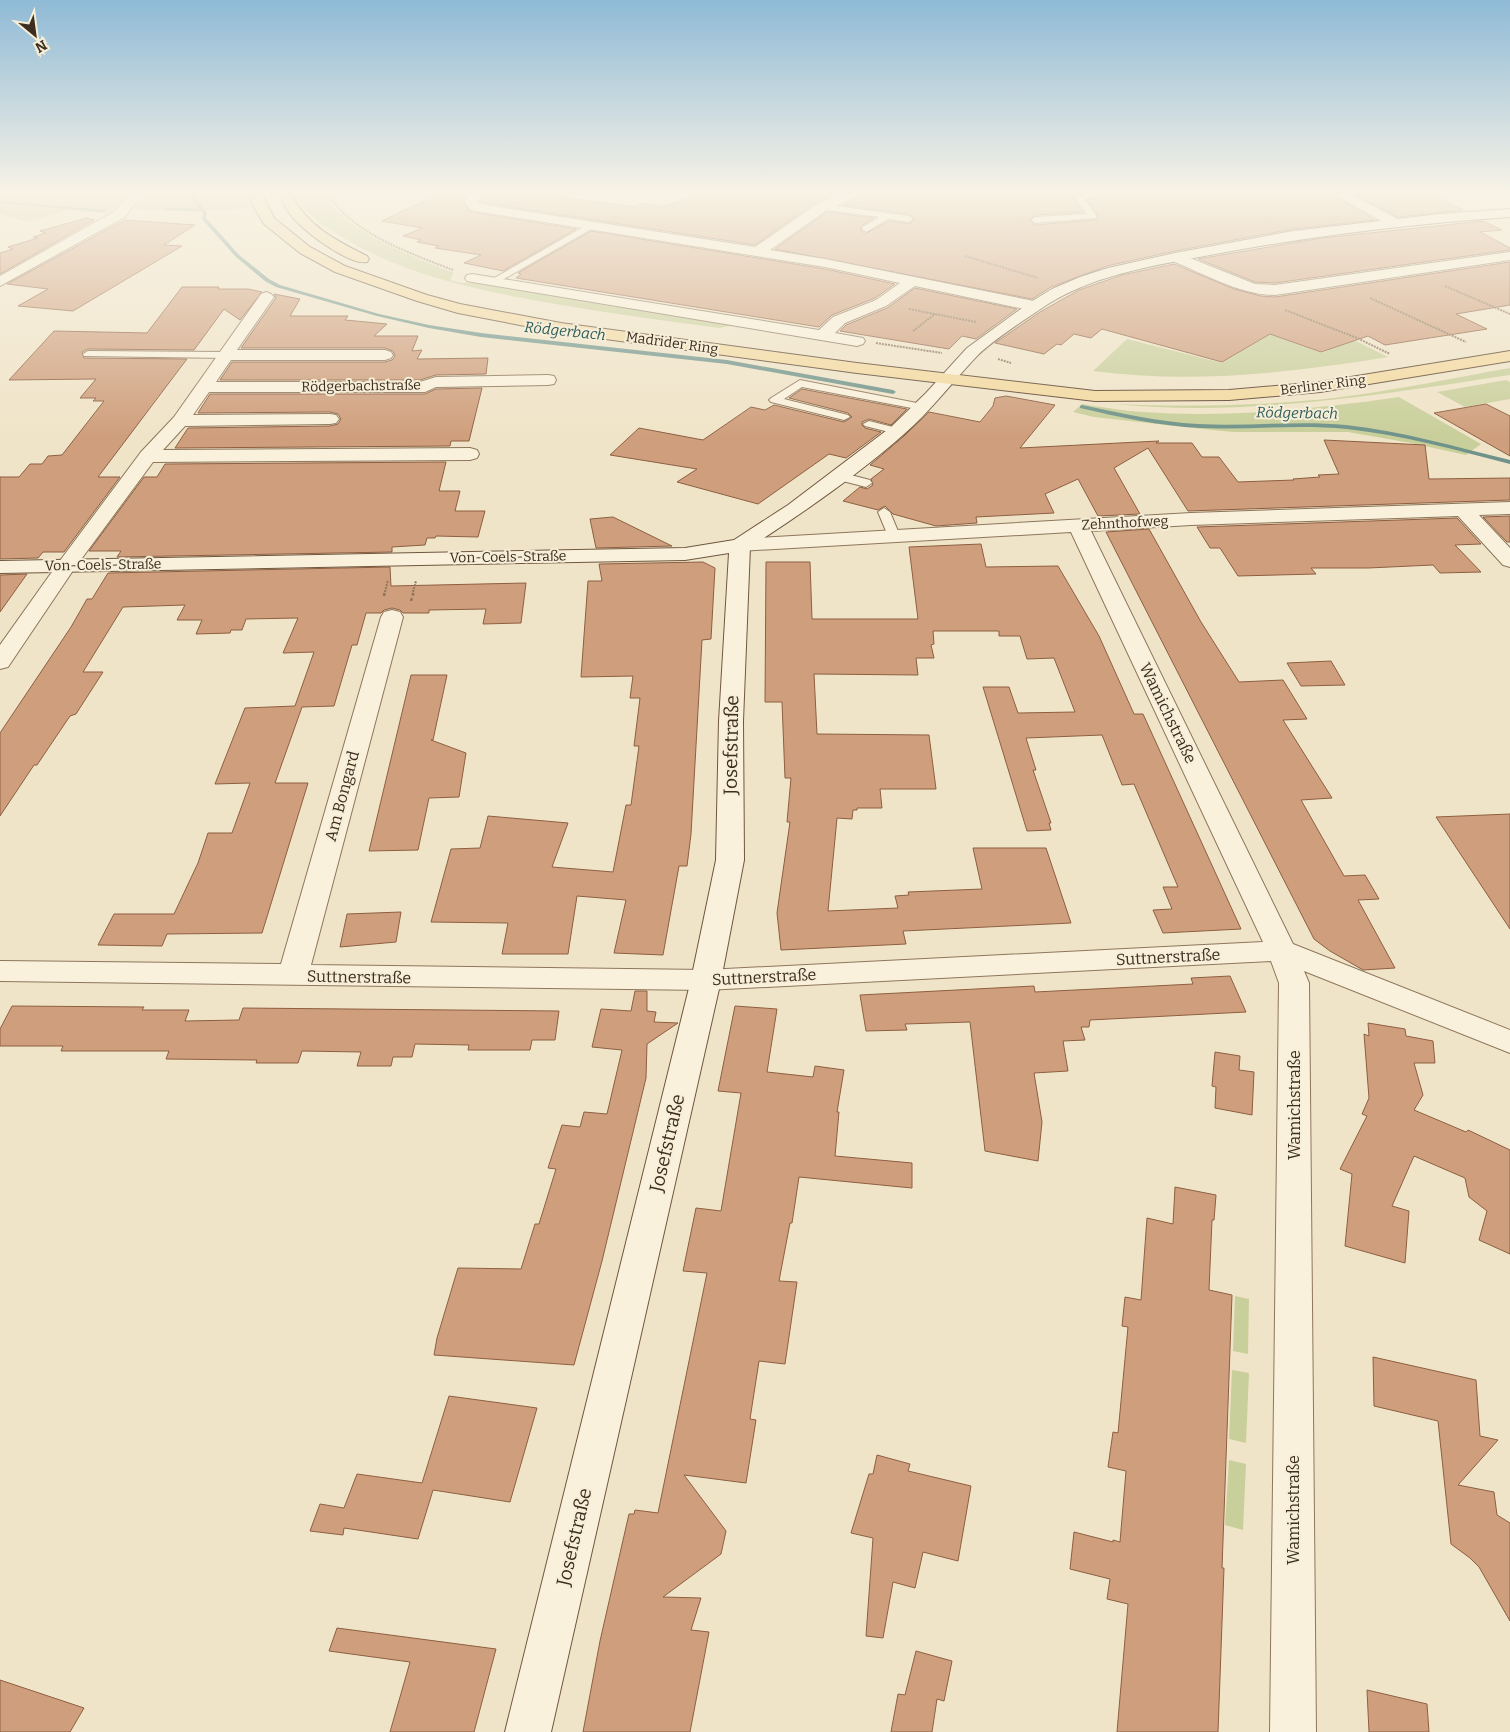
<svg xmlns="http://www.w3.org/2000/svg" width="1510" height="1732" font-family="Bitter,serif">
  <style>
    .green { fill: #c9cf9b }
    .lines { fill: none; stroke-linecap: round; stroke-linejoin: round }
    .stream { fill: #6f938a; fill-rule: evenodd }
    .building { fill: #cf9f7d; stroke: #8d5f41 }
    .lane-casing { stroke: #8d765c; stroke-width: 2 }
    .street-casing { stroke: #8d765c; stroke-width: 2 }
    .secondary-casing { stroke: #6f573f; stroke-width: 2 }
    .primary-casing { stroke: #5b4430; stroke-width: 2 }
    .path-far1 { stroke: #8d765c; stroke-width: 2; stroke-dasharray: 2 1; stroke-linecap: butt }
    .path { stroke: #8d765c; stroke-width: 2.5; stroke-dasharray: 3 2.5; stroke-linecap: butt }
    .lane { fill: #faf1dc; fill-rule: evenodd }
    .street { fill: #faf1dc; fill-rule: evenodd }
    .secondary { fill: #faf1dc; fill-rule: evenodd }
    .primary { fill: #f3d9a0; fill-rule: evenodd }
    .labels { text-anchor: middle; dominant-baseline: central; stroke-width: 4; stroke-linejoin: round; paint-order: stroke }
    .far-street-label { font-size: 14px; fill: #3d2e20; stroke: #f7eed8 }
    .far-water-label { font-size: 15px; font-style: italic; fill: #2f5d5a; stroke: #f7eed8 }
    .street-label { font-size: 16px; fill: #3d2e20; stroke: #f7eed8 }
    .near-street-label { font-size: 19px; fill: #3d2e20; stroke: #f7eed8 }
  </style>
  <rect width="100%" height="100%" fill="#f0e4c8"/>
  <!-- green -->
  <path class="green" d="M0,194H105L122,198L117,206L106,214L68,210L27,222L0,214Z
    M145,194H246L249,208L195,212L135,209Z
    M296,194H325C337,228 422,261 454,273L450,280L461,283H495L734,325L719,328C652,319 584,310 517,297C456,285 395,270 342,237C323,226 305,215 296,194Z
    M1296,318L1356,341L1388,357C1291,373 1190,384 1093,371L1127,339L1222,363L1270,334L1321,353L1341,345Z
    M1510,368V375C1377,395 1249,417 1114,404C1188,407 1260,406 1334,398C1393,391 1452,378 1510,368Z
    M1506,380L1510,382V399L1465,407L1437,392Z
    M1399,397L1481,444L1466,455L1411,443L1348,432H1233L1203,429L1094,417L1073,412L1082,404C1103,407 1123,411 1143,412C1228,418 1315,409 1399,397Z
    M1235,1296L1249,1299L1248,1354L1233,1351Z
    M1232,1370L1249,1373L1246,1443L1229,1439Z
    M1229,1460L1246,1464L1243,1530L1225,1525Z"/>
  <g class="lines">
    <!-- stream -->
    <path class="stream" d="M189,194H193L207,213L206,218L239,255L269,279L280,285L379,314L429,325L481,333L727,360L893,390L896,392L893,394L727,364L481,337L429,328L377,316L276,287L265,281L236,257L202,219L203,213L201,211L167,210L165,209L167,208L199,209Z
      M0,201L104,210L106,211L104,212L0,203Z
      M1082,405C1120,413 1159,422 1198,424C1248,427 1297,420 1346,425C1402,431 1456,447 1510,460V464C1456,450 1402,435 1347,429C1298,424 1249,430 1200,428C1160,426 1119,417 1080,408V406Z"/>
  </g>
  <!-- building -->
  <path class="building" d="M519,194H538L636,207L642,203L663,207L701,194H835L816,202L755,245L480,202L484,195L518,196Z
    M859,194H1081L1073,197L1083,212L1035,215L1029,220L1035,225L1096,220L1098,215L1087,200L1105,194H1332L1375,220L1293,229L1175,251L1107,266L1051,287L1032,299L775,249L827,212L874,218L861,226L860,229L865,234L889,221L909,224L915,219L909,214L843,205L857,199Z
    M1354,194H1430L1463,210L1398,217Z
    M437,195H467L462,202L471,212L576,229L503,271L464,263L481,255L435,248L439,246L417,242L421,240L403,236L422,228L382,221Z
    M87,218L94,220L0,274V253L13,249L8,247L38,238L33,237L46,233L40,231Z
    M125,220L195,225L164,245L182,246L73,311L18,306L48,289L7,284Z
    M1483,221L1502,230L1480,232L1510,248V250L1275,283L1255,282L1198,259L1322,238Z
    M591,231L825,269L895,284L875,298L832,315L819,327L516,278L521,274L518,273Z
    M1510,262V305L1456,314L1487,329L1385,345L1368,336L1321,352L1270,334L1222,362L1102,329L1091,338L1074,334L1061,345L1057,344L1044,354L995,343L1040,312L1079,290L1122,275L1174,264L1234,289L1261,296L1275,297Z
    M182,287H219L218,289H248L262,292L240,320L224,309L194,350L88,349L82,352L84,358L187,359L98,477H120L64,552H43L38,558L0,559V477H19L30,464H42L48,456L62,455L104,401H93L96,398H80L96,379L9,380L54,331L147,333Z
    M915,288L1017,309L976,339L962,336L949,349L840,331L846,325L887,308Z
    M274,294L300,299L290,316H348L345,320L387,324L374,336H418L412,351L422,350L417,359L488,358L486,374L436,375L420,380H220L232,362H385L392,360L395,356L393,351L385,348H241L276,298Z
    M482,388L469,441H451L450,446L175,448L188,428L330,426L338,424L341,419L338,414L330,412L198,413L210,394H425L436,389Z
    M802,389L907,409L891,425L869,419L862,422V425L865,428L881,432L846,458L829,454L758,504L677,482L697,469L610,455L639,428L703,440L751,407L765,410L774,405L844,422L852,417L848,413L789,398Z
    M1006,396L1055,405L1020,448L1159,441L1156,443H1192L1202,457H1219L1238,482L1294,480L1293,479L1320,477L1318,475L1339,474L1324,440L1425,445L1429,479L1510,478V500L1188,511L1148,448L1114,468L1140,514L1098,516L1078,479L1045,494L1054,513L976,517L977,523L936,526L893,514L885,506L878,510L843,501L860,487L867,489L873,485L871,479L884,469L870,465L904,436L929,412L980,422L993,406L995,398Z
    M1486,404L1510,416V456L1434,413Z
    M446,462L439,491H460L455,511H485L478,537L436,536L435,538H427L425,545L392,547V552L117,557L121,551H89L144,477H157L165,464Z
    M1510,516V542H1507L1483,517Z
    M613,517L672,546L596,548L590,519Z
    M1457,518L1481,544L1455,545L1481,572L1440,573L1433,565L1368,568H1311L1316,574L1238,576L1220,548H1210L1197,527Z
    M1149,529L1201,622L1239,682L1283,680L1307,719L1283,720L1332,798L1301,800L1344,876L1365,875L1379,899L1358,900L1395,968L1363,970L1330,951L1314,939L1106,532Z
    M981,544L986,567L1058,566L1099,636L1134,714H1143L1241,929L1163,933L1153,910L1172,909L1163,887H1178L1134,784L1122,785L1102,735L1026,738L1036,770H1033L1051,823H1049L1051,830L1027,831L983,687H1009L1018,713L1075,712L1054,658L1027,659L1020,636H999V631H933L934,644L931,645L934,658H916L918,675L814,674L817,734L929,735L936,789H880L882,808H857V810H853L852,819L837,818L828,911L898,908L895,896L909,895L908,892L982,889L973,848H1046L1071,923L903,931L906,944L781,950L777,913L790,822H787L791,778H785L782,702H765L766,562H810L812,619H918L909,547Z
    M703,562L715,568L711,639L702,640L691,834L687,866H679L663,955L614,953L626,900L577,896L568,954H502L508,923L431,922L451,849L480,848L488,816L568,823L552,867L613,872L626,805H631L639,746H634L640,698H630L633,676L581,677L588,581H602L599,564Z
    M390,567L391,586L526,583L521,623L483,624L486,609L429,610V613H403L400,610L392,608L384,610L381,613H366L357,645H352L334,706L302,707L275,783H308L262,933L167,934L162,946L98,945L114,914H174L198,863L208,833H232L250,783L215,784L245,708L295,706L314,652L283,653L298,618L246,619L242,630H231L230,633L196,634L202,620H177L185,605L123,607L83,672H103L76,714L70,716L37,765H34L0,816V733L71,627L87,599H92L108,573Z
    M27,574L0,612V575Z
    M1331,661L1345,685L1301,686L1287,663Z
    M411,675H447L433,740H431L466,753L459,797L429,798L418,850L369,851Z
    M1510,814V929L1436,817Z
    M401,912L396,942L340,947L347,914Z
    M1230,976L1246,1012L1090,1020L1089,1027H1081L1085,1040L1063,1041L1068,1071L1034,1073L1042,1122L1038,1161L985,1151L970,1022L905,1024L907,1030L866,1031L860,995L1034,986L1035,992L1115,988L1193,984L1191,978Z
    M635,991H647V1011L656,1012L654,1022L678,1023L647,1044L646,1078L602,1261L574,1365L434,1355L437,1338L458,1268L521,1269L535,1224H539L556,1169L548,1168L562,1125L580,1127L584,1112L607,1114L622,1050L592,1047L601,1009L631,1011Z
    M12,1006L144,1007L142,1010H189L185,1021L239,1020L243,1008L559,1011L555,1040H532L530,1050H468L469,1045L415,1044L412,1057H393L391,1066H357L361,1052L302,1051L298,1063H256L257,1060L166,1059L169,1051H61L63,1046H0V1029Z
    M735,1006L777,1009L767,1072L813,1077L815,1066L844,1070L837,1112H839L835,1156L912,1163V1188L799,1177L792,1223H790L779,1281L797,1282L785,1364L759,1361L750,1419L756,1420L746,1483L684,1475L726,1531L721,1554L663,1597L701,1598L691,1630L709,1632L690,1732H583L600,1641L629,1514H634L635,1510L658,1513L707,1273L683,1271L696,1208L721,1211L741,1093L718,1091Z
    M1368,1023L1405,1029L1406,1036L1433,1041L1435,1063H1414L1423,1095L1414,1110L1466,1132L1468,1130L1510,1150V1254L1479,1240L1487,1211L1469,1197L1465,1178L1414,1156L1392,1206L1409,1211L1405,1263L1345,1246L1352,1174L1340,1169L1367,1116L1362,1114L1369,1098L1364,1034L1369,1036Z
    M1215,1052L1240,1056L1239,1070L1254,1072L1252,1115L1215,1108L1216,1087L1212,1086Z
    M1175,1187L1216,1195L1214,1220H1212L1209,1290L1232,1295L1222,1568H1224L1218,1732H1117L1128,1604L1107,1599L1110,1579L1070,1569L1074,1532L1113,1542V1540L1120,1542L1126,1471L1108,1467L1113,1432L1118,1433L1128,1327L1122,1326L1125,1297L1141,1300L1147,1218L1173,1224Z
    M1373,1357L1476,1380L1480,1436L1498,1440L1458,1485L1494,1492L1497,1515L1510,1523V1621L1479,1567L1470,1558L1451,1544L1438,1421L1374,1406Z
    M449,1396L537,1408L510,1502L433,1490L418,1539L344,1528L343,1535L310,1531L320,1504L344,1508L357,1474L422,1483Z
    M877,1455L910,1464L908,1471L971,1486L958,1561L923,1552L915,1588L893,1582L883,1638L866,1636L873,1538L851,1533L869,1474H873Z
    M337,1628L496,1649L474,1732H390L410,1662L329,1651Z
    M916,1651L952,1661L944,1701L937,1699L932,1732H891L898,1694L905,1695Z
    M0,1680L84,1708L70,1732H0Z
    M1367,1690L1427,1704L1429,1732H1369Z"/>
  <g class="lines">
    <defs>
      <path id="lane" d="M1087,194H1103L1084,199L1097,216L1096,218L1035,223L1031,220L1035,217L1087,214L1075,198Z
        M822,204L909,216L913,219L909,222L889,219L866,232L862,229L863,227L879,217L819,209V205Z
        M592,222L595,223V227L497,283H491L489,281Z
        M88,351L227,352L232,355L227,358L84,356L83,354Z
        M800,380L922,404L928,407L922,410L802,387L784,399L848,415L850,417L844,420L771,402L769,400L771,398Z
        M869,421L901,429L903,431L897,434L865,426L863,424Z
        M839,472L870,480L872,483L866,487L835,479L833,476L835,473Z
        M884,508L890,512L900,536L899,539L894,540L888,536L878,512Z"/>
      <path id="street" d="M129,194H142L125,217L0,286V276L115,211Z
        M470,194H483L478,202L480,204L755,247L817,204L840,194H857L856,197L827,210L770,250L825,259L1034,301L1039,303L1042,306L1039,309L1034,311L915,286L886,306L845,323L835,333L863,338L865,341L863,344L857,346L472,282L467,281L465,278L467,275L472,274L819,330L833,317L876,300L900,283L825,267L476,211L471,210L464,202Z
        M1334,194H1350L1400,220L1402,223L1400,226H1390Z
        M1510,252V260L1275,295C1239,295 1203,273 1170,260L1168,257L1170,254H1180L1255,284L1275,285Z
        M266,292L271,294L274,297L237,350H385L391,352L393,355L391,358L385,360H231L216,382H420L436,377L548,375L554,376L556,380L554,384L548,385L436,387L425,392H209L193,415L330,414L336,415L339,419L336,423L330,424L185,426L163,450L470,448L477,450L479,454L477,458L470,460L153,462L74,569L8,667L0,669V645L59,562L141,452L174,417L261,294Z
        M1510,502V514L1479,515L1510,548V567L1503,565L1458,516L1191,525L1091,531L1293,944L1510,1030V1053L1304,971L1309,983L1316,1732H1270L1279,983L1271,961L706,990L0,981V961L281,964L381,617L384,612L392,610L400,612L403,617L311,965L706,970L1263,942L1071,532L740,551L733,549L730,545L733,541L740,539L1191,513Z"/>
      <path id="secondary" d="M1510,209V217C1409,224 1310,236 1210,255C1152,266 1089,275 1039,310C1021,322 992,341 977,356C952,382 931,411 903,435C856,476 803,513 750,547L743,721L744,860L721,980L551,1732H505L691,980L716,860L719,721L729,553L685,560L0,573V561L685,548L734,540L788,505L891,427L926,393L967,348L1029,303L1052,289L1080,277L1108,268L1175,253L1293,231L1440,214Z"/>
      <path id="primary" d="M250,194H262L274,218L310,247L345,266L427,295L460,304L561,323L857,363L1095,391L1229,390L1320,382L1510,351V361L1320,392L1229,400L1095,401L857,373L561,333L458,313L417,301L335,272L300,253L264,224L253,206Z
        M279,194H291C307,226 337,241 367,256L369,259L367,262C350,266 307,233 295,220C288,213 283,203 279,194Z"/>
    </defs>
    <!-- lane casing -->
    <use href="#lane" class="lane-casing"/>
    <!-- street casing -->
    <use href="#street" class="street-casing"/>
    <!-- secondary casing -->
    <use href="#secondary" class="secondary-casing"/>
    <!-- primary casing -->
    <use href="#primary" class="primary-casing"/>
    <!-- path-far1 -->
    <path class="path-far1" d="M328,194C351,233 412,254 453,270
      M965,256L1038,278
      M1445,286L1510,314
      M1370,298L1466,342
      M909,309L976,322
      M1285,310L1357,338L1390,354
      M913,331L935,314
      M876,343L942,353
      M998,359L1011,363
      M385,592L388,580
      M413,592L416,581"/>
    <!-- path -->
    <path class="path" d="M384,596L385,591
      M411,601L414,591"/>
    <!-- lane -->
    <use href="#lane" class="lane"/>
    <!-- street -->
    <use href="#street" class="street"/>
    <!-- secondary -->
    <use href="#secondary" class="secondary"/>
    <!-- primary -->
    <use href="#primary" class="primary"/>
  </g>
  <!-- sky -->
  <linearGradient id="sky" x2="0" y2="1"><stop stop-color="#8fbad6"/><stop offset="0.44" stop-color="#f8f3e6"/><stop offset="1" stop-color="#f8f3e6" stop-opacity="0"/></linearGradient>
  <rect width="1510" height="436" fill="url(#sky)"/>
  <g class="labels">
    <!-- far-street labels -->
    <g class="far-street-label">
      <text transform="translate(672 343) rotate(8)">Madrider Ring</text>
      <text transform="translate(1323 385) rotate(-7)">Berliner Ring</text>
      <text transform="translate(361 386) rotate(-1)">Rödgerbachstraße</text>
      <text transform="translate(1125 523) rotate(-3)">Zehnthofweg</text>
      <text transform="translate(508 557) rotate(-1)">Von-Coels-Straße</text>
      <text transform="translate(103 565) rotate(-1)">Von-Coels-Straße</text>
    </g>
    <!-- far-water labels -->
    <g class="far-water-label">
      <text transform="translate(565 331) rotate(6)">Rödgerbach</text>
      <text transform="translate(1297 413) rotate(1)">Rödgerbach</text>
    </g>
    <!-- street labels -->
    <g class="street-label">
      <text transform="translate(1168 713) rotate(64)">Wamichstraße</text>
      <text transform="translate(342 796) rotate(-75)">Am Bongard</text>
      <text transform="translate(1168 957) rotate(-3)">Suttnerstraße</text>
      <text transform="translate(359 977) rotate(1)">Suttnerstraße</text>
      <text transform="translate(764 977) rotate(-3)">Suttnerstraße</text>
      <text transform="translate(1294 1105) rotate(-90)">Wamichstraße</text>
      <text transform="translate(1293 1510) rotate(-90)">Wamichstraße</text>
    </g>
    <!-- near-street labels -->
    <g class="near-street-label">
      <text transform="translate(731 745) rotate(-89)">Josefstraße</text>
      <text transform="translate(667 1143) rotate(-77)">Josefstraße</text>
      <text transform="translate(574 1537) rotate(-77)">Josefstraße</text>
    </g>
  </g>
  <!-- north arrow -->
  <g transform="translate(35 35) rotate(151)" stroke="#f7eed8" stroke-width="4" paint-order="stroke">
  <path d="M0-4L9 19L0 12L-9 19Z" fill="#3d2e20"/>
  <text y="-8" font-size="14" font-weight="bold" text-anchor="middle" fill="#3d2e20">N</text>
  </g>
</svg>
